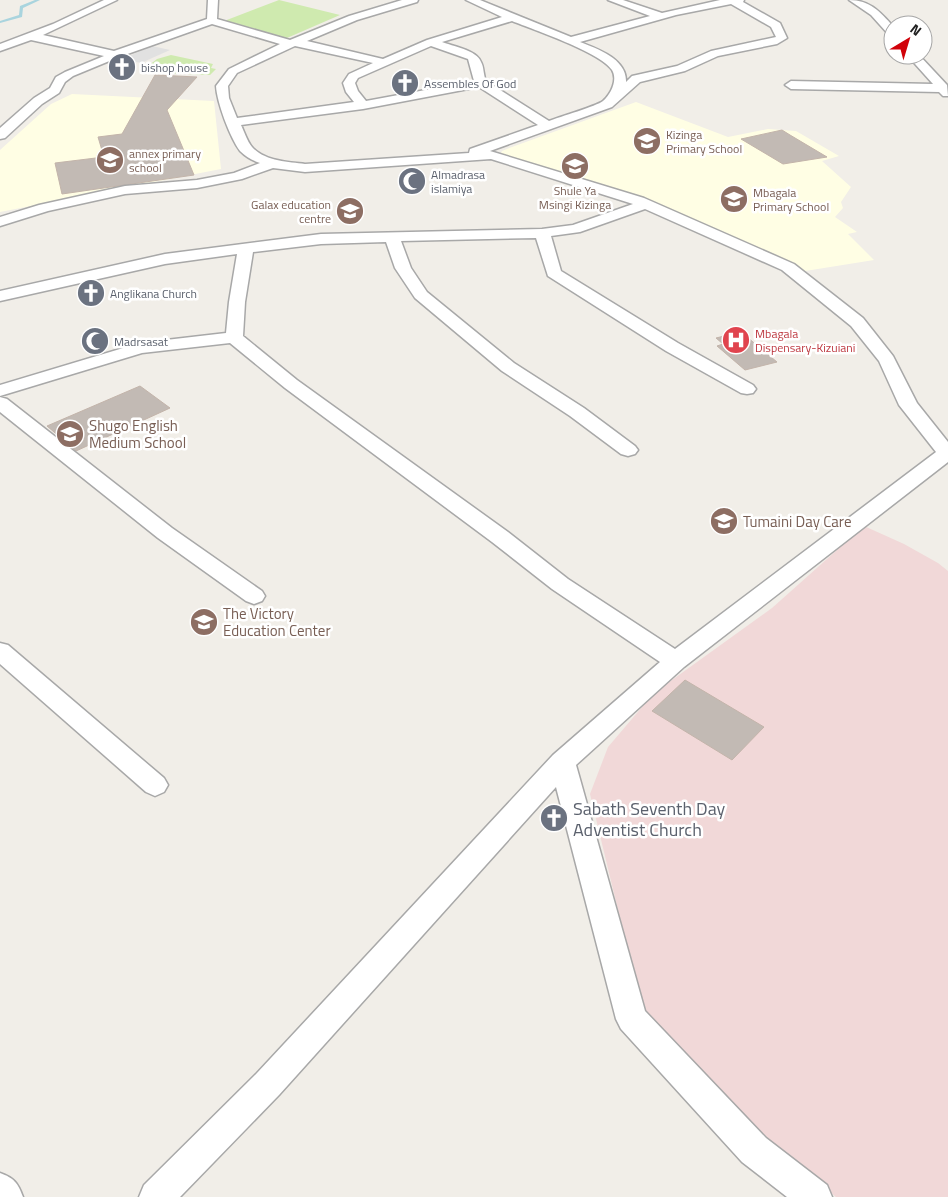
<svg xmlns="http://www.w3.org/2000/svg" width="948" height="1197" font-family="'Titillium Web',sans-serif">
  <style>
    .commercial { fill: #f1d8d8 }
    .education { fill: #fffee4 }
    .grass { fill: #cfeaaf }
    .parking { fill: #e1e1e1 }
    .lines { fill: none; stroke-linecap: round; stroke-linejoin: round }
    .stream { fill: #a9d4de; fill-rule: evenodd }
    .building { fill: #c2bab4; stroke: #c3b4aa }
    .street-casing { stroke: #a8a8a8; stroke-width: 3 }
    .street { fill: #fff; fill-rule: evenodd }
    .labels { text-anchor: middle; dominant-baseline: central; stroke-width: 5; stroke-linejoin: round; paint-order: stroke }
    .far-worship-label { font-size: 12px; fill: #5b616d; stroke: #fff; text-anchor: start }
    .far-education-label { font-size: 12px; fill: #785e54; stroke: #fff; text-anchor: start }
    .far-health-label { font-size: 12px; fill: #be3a42; stroke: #fff; text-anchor: start }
    .education-label { font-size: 15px; fill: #785e54; stroke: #fff; text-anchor: start }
    .near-worship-label { font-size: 18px; fill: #5b616d; stroke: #fff; text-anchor: start }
  </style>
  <rect width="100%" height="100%" fill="#f1eee8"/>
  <!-- commercial -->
  <path class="commercial" d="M864,526L904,544L938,563L948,571V1197H836L648,1034L590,794L608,747L654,693L772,608Z"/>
  <!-- education -->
  <path class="education" d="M72,94L214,101L221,169L0,212V150L51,104Z
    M636,102L728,137L768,129L796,131L839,156L822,161L851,187L841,202L843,208L835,217L857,232L848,234L874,260L799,272L647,207L500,155L502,151L512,147Z"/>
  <!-- grass -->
  <path class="grass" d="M279,0L340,15L280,41L219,23Z
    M171,55L213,64L211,68L216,69L210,75L140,72L157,59Z"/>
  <!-- parking -->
  <path class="parking" d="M152,46L170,50L141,63L122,59Z"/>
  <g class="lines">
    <!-- stream -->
    <path class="stream" d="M35,0H40L23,8L22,17L0,23V21L19,15L20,6Z"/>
  </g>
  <!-- building -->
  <path class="building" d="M155,75L197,77L167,110L194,175L62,194L55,163L104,157L98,137L122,134Z
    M782,130L790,135L827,157L783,164L741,139Z
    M741,332L777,362L745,370L717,346L723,344L716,338Z
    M140,386L170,408L76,451L47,426Z
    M685,680L764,727L732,760L652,711Z"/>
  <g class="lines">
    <defs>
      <path id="street" d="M104,0H117L43,35L114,51L207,19L208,0H218L217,19L290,40L349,16L402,0H418L417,2L357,20L307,41L383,59L427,40L502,17L466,0H480L571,37L650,16L608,0H623L662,13L720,0H744L743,2L780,23L787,38L777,44L718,56L685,71L640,82L612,107L490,151L644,198L794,264L863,318L893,356L917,403L948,442V462L684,667L576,765L645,1011L766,1138L827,1185L832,1197H787L742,1162L621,1029L616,1019L556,787L279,1095L180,1197H139L144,1185L257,1073L553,755L660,662L552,589L492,542L285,388L230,343L142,353L0,396V385L140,343L226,333L229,302L237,254L165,264L0,301V291L165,254L321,234L542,229L573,225L633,204L491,159L305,172L273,168L242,179L197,188L125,194L48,211L0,226V217L39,205L125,186L197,180L234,173L260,163C253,161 245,156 240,151C230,137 217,103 216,86L229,69L280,44L212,24L119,57L73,76L65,82L59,93L42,104L5,138L0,139V128L34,98L50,88L56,77L65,72L104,56L31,40L0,51V44L53,24ZM731,4L771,27L776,37L711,51L677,66L632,76L626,82C627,59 598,49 580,42L676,15ZM512,21C534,30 600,52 612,70C618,80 611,94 603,101C597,106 559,117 549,121L486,81C483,74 484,67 481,62C477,50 452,46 442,42ZM295,46L373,63L349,74L343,83L346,92L354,102L237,118L229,98L228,86L237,73ZM431,46L468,59L474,81L366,101L358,91L355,83L358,78ZM479,87L538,125L470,149L469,153L305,164C288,162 264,161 252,147C247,141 244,131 241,125L363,109ZM645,209L782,270L851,326L879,361L899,405L936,452L675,649L568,579L508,532L297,380L243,336L245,302L253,252L321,244L386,242L395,268L415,298L502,371L570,416L621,454L628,456L635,454L638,450L635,446L584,408L514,363L427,292L411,268L401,241L536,238L548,276L666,351L741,393L747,394L753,393L756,389L753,385L678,343L561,271L551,236L580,232Z
        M849,0C870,0 880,12 893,26V36L889,35L871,15Z
        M907,55H919L947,85L948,96H943L939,92L791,89L785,85L791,81L933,84Z
        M0,397L7,399L172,528L262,591L265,596L262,601L254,604L246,601L158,538L0,412Z
        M0,643L8,645L164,778L168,785L164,792L155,796L146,792L0,664Z
        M0,1173C14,1178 18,1183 23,1197H0Z"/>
    </defs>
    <!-- street casing -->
    <use href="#street" class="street-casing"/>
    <!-- street -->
    <use href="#street" class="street"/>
  </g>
  <!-- icons -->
  <defs>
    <symbol id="church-disc" viewBox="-11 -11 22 22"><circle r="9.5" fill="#6b7280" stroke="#fff"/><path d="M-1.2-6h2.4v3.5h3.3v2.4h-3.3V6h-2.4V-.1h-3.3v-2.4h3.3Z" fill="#fff"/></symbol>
    <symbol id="school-disc" viewBox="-11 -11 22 22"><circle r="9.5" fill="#8d6e63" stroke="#fff"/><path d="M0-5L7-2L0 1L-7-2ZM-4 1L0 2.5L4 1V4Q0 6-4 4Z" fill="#fff"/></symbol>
    <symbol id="mosque-disc" viewBox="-11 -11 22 22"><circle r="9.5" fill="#6b7280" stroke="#fff"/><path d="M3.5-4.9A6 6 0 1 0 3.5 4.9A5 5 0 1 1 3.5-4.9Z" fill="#fff"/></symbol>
    <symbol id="hospital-disc" viewBox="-11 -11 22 22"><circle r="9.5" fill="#e0444e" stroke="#fff"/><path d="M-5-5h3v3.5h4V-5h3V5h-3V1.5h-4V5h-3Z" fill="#fff"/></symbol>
  </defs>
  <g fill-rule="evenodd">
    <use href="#church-disc" x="106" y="51" width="32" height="32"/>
    <use href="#church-disc" x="389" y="67" width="32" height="32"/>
    <use href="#school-disc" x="631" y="125" width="32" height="32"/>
    <use href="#school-disc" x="94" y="144" width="32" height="32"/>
    <use href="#school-disc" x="559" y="150" width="32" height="32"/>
    <use href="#mosque-disc" x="396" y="165" width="32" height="32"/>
    <use href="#school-disc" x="718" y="183" width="32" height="32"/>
    <use href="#school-disc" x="334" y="195" width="32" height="32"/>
    <use href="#church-disc" x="75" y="277" width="32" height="32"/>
    <use href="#hospital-disc" x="720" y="324" width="32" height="32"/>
    <use href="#mosque-disc" x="79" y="325" width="32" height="32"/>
    <use href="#school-disc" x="54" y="418" width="32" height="32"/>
    <use href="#school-disc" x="708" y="505" width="32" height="32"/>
    <use href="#school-disc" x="188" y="606" width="32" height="32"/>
    <use href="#church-disc" x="538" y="802" width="32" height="32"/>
  </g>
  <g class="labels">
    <!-- far-worship labels -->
    <g class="far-worship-label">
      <text x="141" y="67">bishop house</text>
      <text x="424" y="83">Assembles Of God</text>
      <text x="431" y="174">Almadrasa<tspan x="431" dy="14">islamiya</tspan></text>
      <text x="110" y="293">Anglikana Church</text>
      <text x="114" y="341">Madrsasat</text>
    </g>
    <!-- far-education labels -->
    <g class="far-education-label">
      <text x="666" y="134">Kizinga<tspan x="666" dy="14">Primary School</tspan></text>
      <text x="129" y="153">annex primary<tspan x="129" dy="14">school</tspan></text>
      <text x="575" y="190" text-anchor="middle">Shule Ya<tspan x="575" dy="14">Msingi Kizinga</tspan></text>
      <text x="753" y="192">Mbagala<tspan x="753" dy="14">Primary School</tspan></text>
      <text x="331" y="204" text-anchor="end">Galax education<tspan x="331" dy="14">centre</tspan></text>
    </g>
    <!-- far-health labels -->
    <g class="far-health-label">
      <text x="755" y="333">Mbagala<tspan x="755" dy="14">Dispensary-Kizuiani</tspan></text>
    </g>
    <!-- education labels -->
    <g class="education-label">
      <text x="89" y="425">Shugo English<tspan x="89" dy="17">Medium School</tspan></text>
      <text x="743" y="521">Tumaini Day Care</text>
      <text x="223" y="613">The Victory<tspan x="223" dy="17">Education Center</tspan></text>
    </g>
    <!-- near-worship labels -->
    <g class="near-worship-label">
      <text x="573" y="808">Sabath Seventh Day<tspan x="573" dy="21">Adventist Church</tspan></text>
    </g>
  </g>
  <!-- north arrow -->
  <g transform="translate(908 40) rotate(38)"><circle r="24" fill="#ffffff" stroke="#a6a6a6"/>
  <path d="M0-4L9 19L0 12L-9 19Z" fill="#d1020a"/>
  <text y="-8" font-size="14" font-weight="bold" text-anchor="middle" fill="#212121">N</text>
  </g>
</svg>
